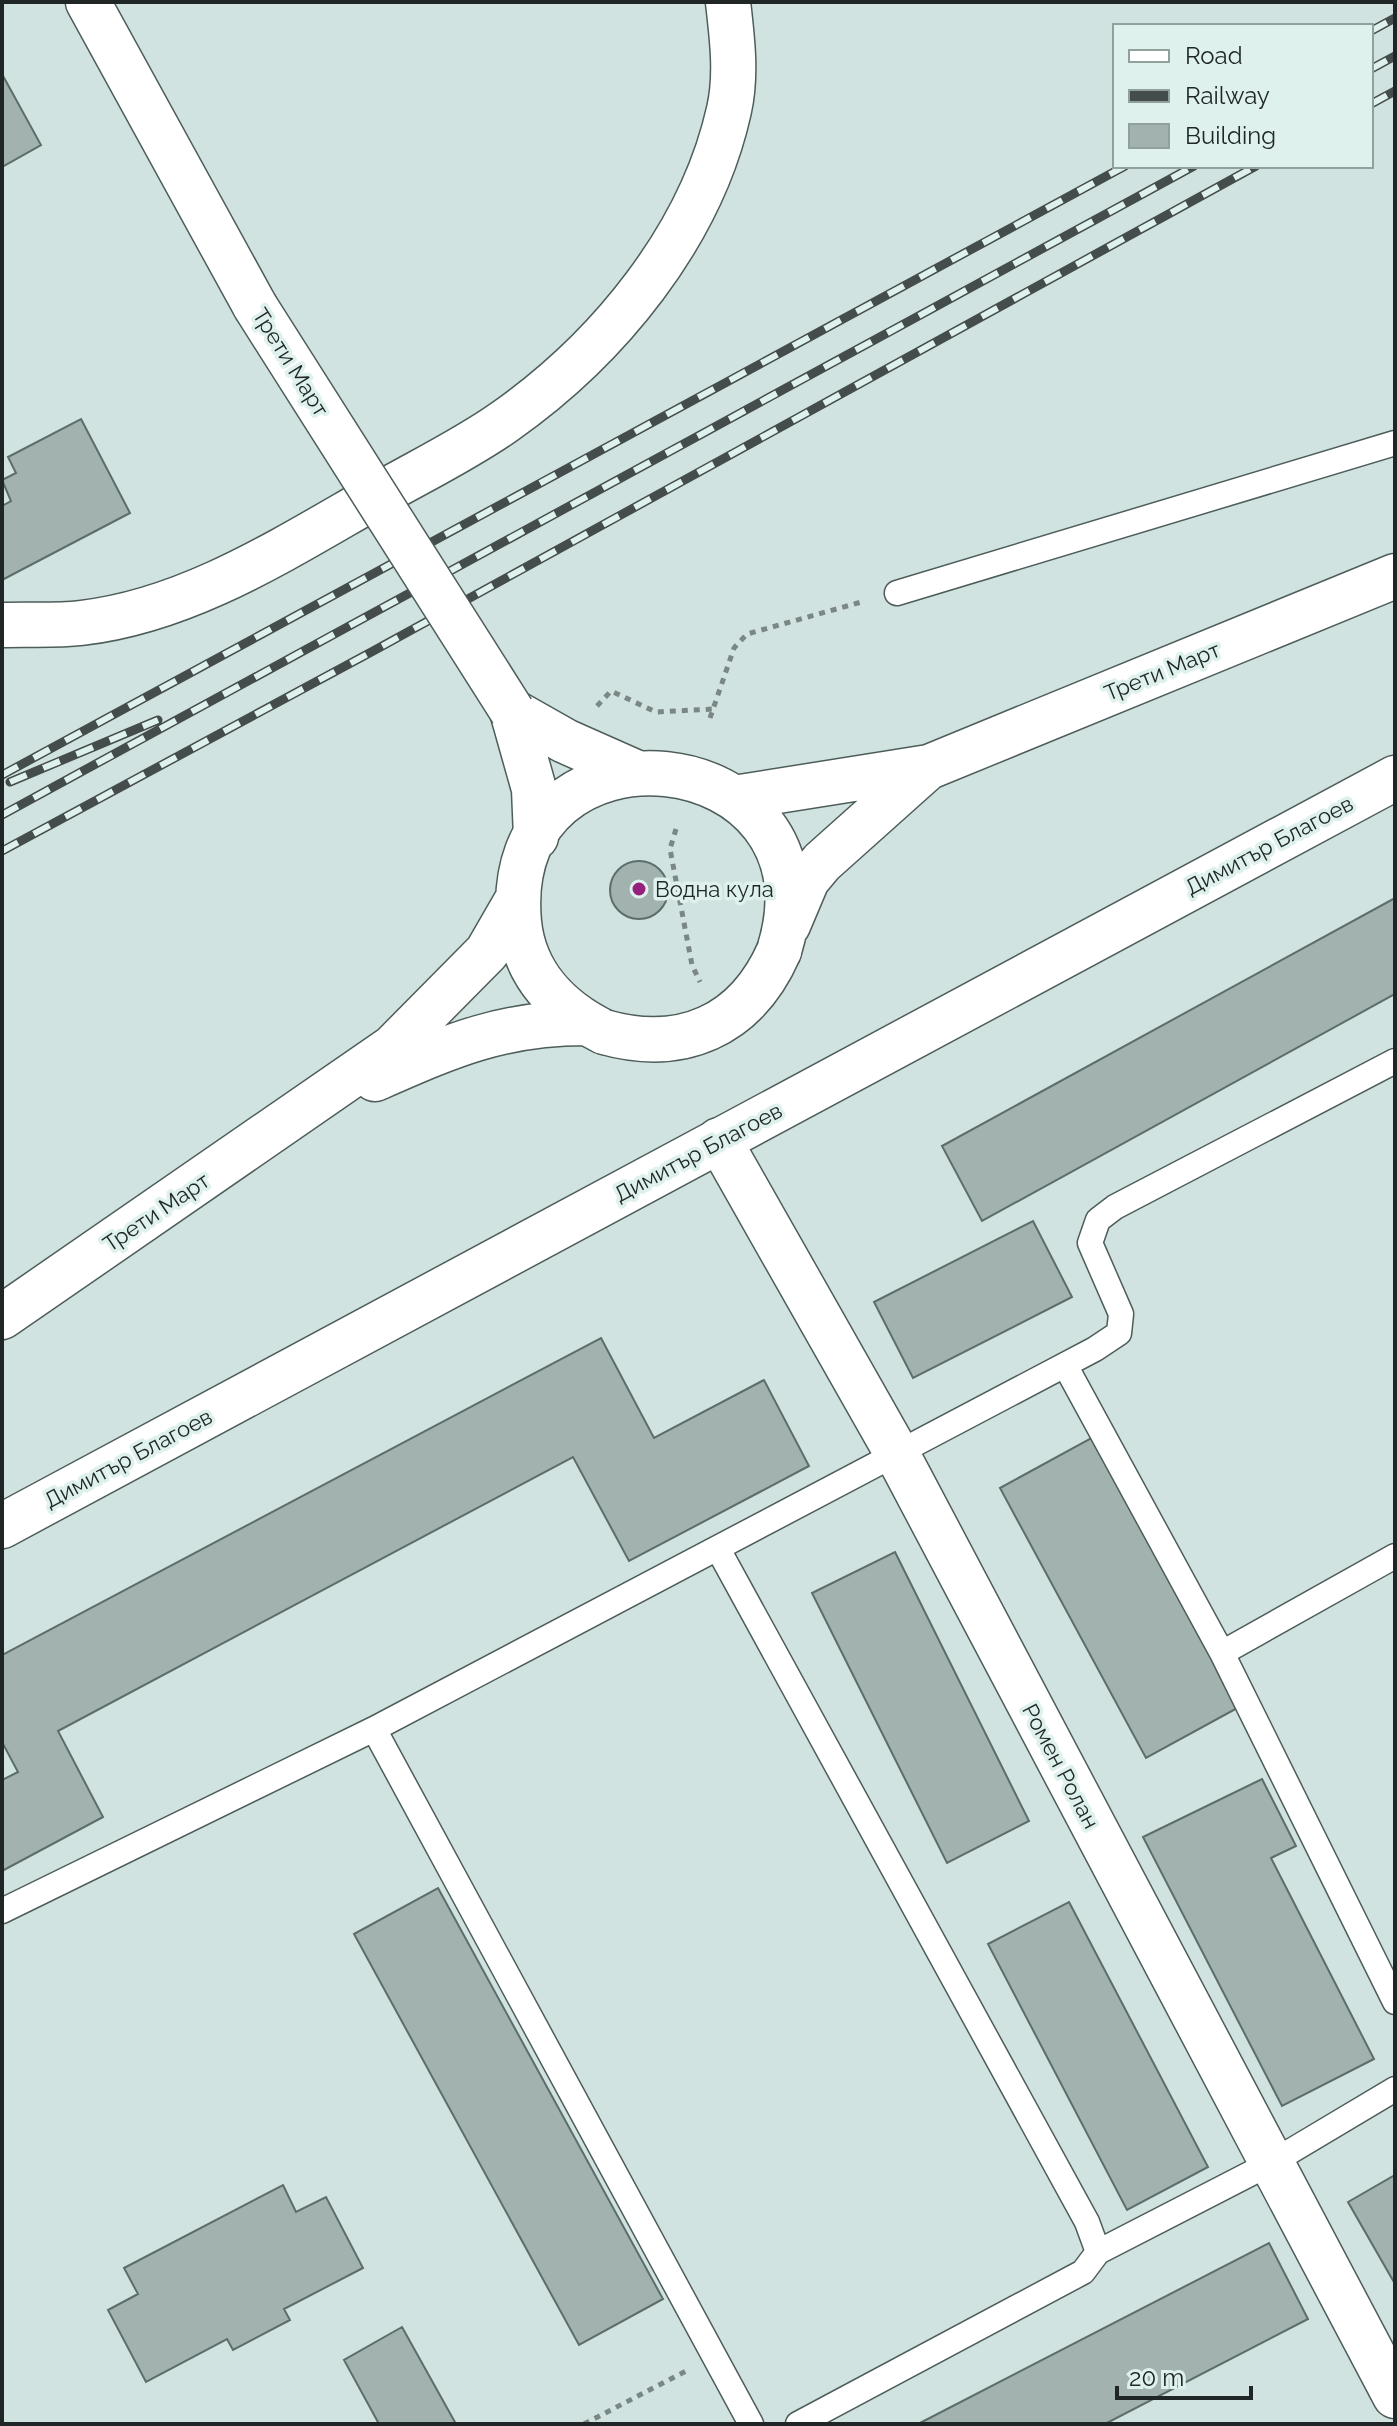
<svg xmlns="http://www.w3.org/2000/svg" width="1397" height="2426" font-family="Raleway,sans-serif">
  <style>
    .building { fill: #a1b2af; stroke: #5d6d6a; stroke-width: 2 }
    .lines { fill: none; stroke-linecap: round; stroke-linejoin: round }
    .lane-casing { stroke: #4d5d5a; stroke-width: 27 }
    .street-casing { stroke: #4d5d5a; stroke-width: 47 }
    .secondary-casing { stroke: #4d5d5a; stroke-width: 47 }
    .path { stroke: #7a8785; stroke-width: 5; stroke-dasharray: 6 6; stroke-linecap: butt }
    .lane { stroke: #fff; stroke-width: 24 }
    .street { stroke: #fff; stroke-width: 44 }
    .secondary { stroke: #fff; stroke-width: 44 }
    .rail-casing { stroke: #444d4b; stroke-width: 9 }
    .rail { stroke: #def1ed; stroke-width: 6; stroke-dasharray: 18; stroke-linecap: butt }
    .secondary-bridge-casing { stroke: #4d5d5a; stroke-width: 47; stroke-linecap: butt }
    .secondary-bridge { stroke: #fff; stroke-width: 44 }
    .poi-dot { fill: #95217f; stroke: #def1ed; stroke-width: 3 }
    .labels { text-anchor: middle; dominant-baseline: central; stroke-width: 7; stroke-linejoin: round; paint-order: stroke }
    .street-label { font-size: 22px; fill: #1f2625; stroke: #def1ed }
    .poi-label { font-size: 22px; fill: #1f2625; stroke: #def1ed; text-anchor: start }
  </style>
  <rect width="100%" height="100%" fill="#d1e3e0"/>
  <!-- building -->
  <path class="building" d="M2,74L41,145L2,167Z
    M81,419L130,513L2,580V506L11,501L2,480L16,473L8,457Z
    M610 890a29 29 0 1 1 58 0a29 29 0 1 1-58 0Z
    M1395,898V994L982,1221L942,1146Z
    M1033,1221L1072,1297L913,1378L874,1302Z
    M601,1338L654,1438L764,1380L809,1466L629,1561L573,1457L58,1731L103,1817L2,1871V1780L18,1772L2,1742V1655Z
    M1095,1436L1241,1706L1146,1758L1000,1488Z
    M895,1552L1029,1821L947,1863L812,1593Z
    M1262,1779L1296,1846L1271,1858L1374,2059L1282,2106L1143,1837Z
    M438,1888L663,2299L579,2345L354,1934Z
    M1069,1902L1208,2167L1127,2210L988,1944Z
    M1395,2175V2284L1348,2202Z
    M283,2185L296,2212L326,2197L363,2268L284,2309L290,2320L233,2350L227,2339L146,2382L108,2310L138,2294L124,2268Z
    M1269,2243L1308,2319L1105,2424H918Z
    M402,2327L456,2424H379L344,2360Z"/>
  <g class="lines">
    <defs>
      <path id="lane" d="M897,593L1395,443
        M1065,1365L1222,1653L1395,2002
        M718,1549L1087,2222L1098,2252
        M1222,1653L1395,1556
        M374,1729L751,2424
        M2,1911L374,1729L1095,1349L1119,1333L1121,1314L1090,1243L1098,1220L1115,1207L1395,1061
        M798,2424L1083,2272L1098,2252L1271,2163L1395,2089"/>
      <path id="street" d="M2,625C28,624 55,626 81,623C187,611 282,550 373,498C416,473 463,451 504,422C608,349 701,236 729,110C737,75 732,37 728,2
        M719,1140L896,1452L1395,2396"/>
      <path id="secondary" d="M88,2L255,306
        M512,711L565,741L635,772
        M512,711L534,789L536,837
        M734,798L929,767L1395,576
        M788,925L807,880L822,862L926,769
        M604,1032C559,1010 524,974 519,922C499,703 845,737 779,951
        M375,1079C450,1046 501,1023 585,1023
        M2,1317L393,1047L487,952L517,900
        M2,1526L1395,778"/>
    </defs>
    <!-- lane casing -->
    <use href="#lane" class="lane-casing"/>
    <!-- street casing -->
    <use href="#street" class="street-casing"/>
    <!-- secondary casing -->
    <use href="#secondary" class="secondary-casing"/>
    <!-- path -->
    <path class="path" d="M597,706L611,691L656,712L713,709
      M710,718L734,648L747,634L865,601
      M676,829L670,849L692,965L700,982
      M584,2424L686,2371"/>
    <!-- lane -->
    <use href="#lane" class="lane"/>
    <!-- street -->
    <use href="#street" class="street"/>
    <!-- secondary -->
    <use href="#secondary" class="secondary"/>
    <defs>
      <path id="rail" d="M1371,31L1395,18
        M1371,69L1395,56
        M1371,104L1395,91
        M2,775L1125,166
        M10,782L158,720
        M2,815L1194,166
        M2,851L375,650L1256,166"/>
    </defs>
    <!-- rail casing -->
    <use href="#rail" class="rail-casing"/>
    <!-- rail -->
    <use href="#rail" class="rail"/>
    <defs>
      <path id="secondary-bridge" d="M255,306L512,711
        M604,1032C682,1054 746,1026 779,951"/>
    </defs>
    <!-- secondary-bridge casing -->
    <use href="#secondary-bridge" class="secondary-bridge-casing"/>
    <!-- secondary-bridge -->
    <use href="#secondary-bridge" class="secondary-bridge"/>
  </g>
  <!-- markers -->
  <circle class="poi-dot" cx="639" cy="889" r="8"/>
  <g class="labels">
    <!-- street labels -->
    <g class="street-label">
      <text transform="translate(291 362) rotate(58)">Трети Март</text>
      <text transform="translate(1162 671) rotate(-22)">Трети Март</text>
      <text transform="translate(1269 845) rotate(-28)">Димитър Благоев</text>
      <text transform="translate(698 1152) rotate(-28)">Димитър Благоев</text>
      <text transform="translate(156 1212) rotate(-34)">Трети Март</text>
      <text transform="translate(128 1458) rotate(-28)">Димитър Благоев</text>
      <text transform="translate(1061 1766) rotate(62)">Ромен Ролан</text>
    </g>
    <!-- poi labels -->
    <g class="poi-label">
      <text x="655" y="889">Водна кула</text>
    </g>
  </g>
  <!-- border -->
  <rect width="1397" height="2426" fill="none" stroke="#1f2625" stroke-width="8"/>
  <!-- legend -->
  <rect x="1113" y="24" width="260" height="144" fill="#def1ed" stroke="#92a09d" stroke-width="2"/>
  <rect x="1129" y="50" width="40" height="12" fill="#ffffff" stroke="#92a09d" stroke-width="2"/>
  <text x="1185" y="64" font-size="24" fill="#1f2625">Road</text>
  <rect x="1129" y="90" width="40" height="12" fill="#444d4b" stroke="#92a09d" stroke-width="2"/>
  <text x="1185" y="104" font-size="24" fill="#1f2625">Railway</text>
  <rect x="1129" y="124" width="40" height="24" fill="#a1b2af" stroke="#92a09d" stroke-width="2"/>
  <text x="1185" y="144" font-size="24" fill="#1f2625">Building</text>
  <!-- scale -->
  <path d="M1117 2386v12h134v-12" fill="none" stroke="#1f2625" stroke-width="4"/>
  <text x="1129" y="2386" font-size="24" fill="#1f2625" stroke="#def1ed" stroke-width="6" paint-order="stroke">20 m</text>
</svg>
